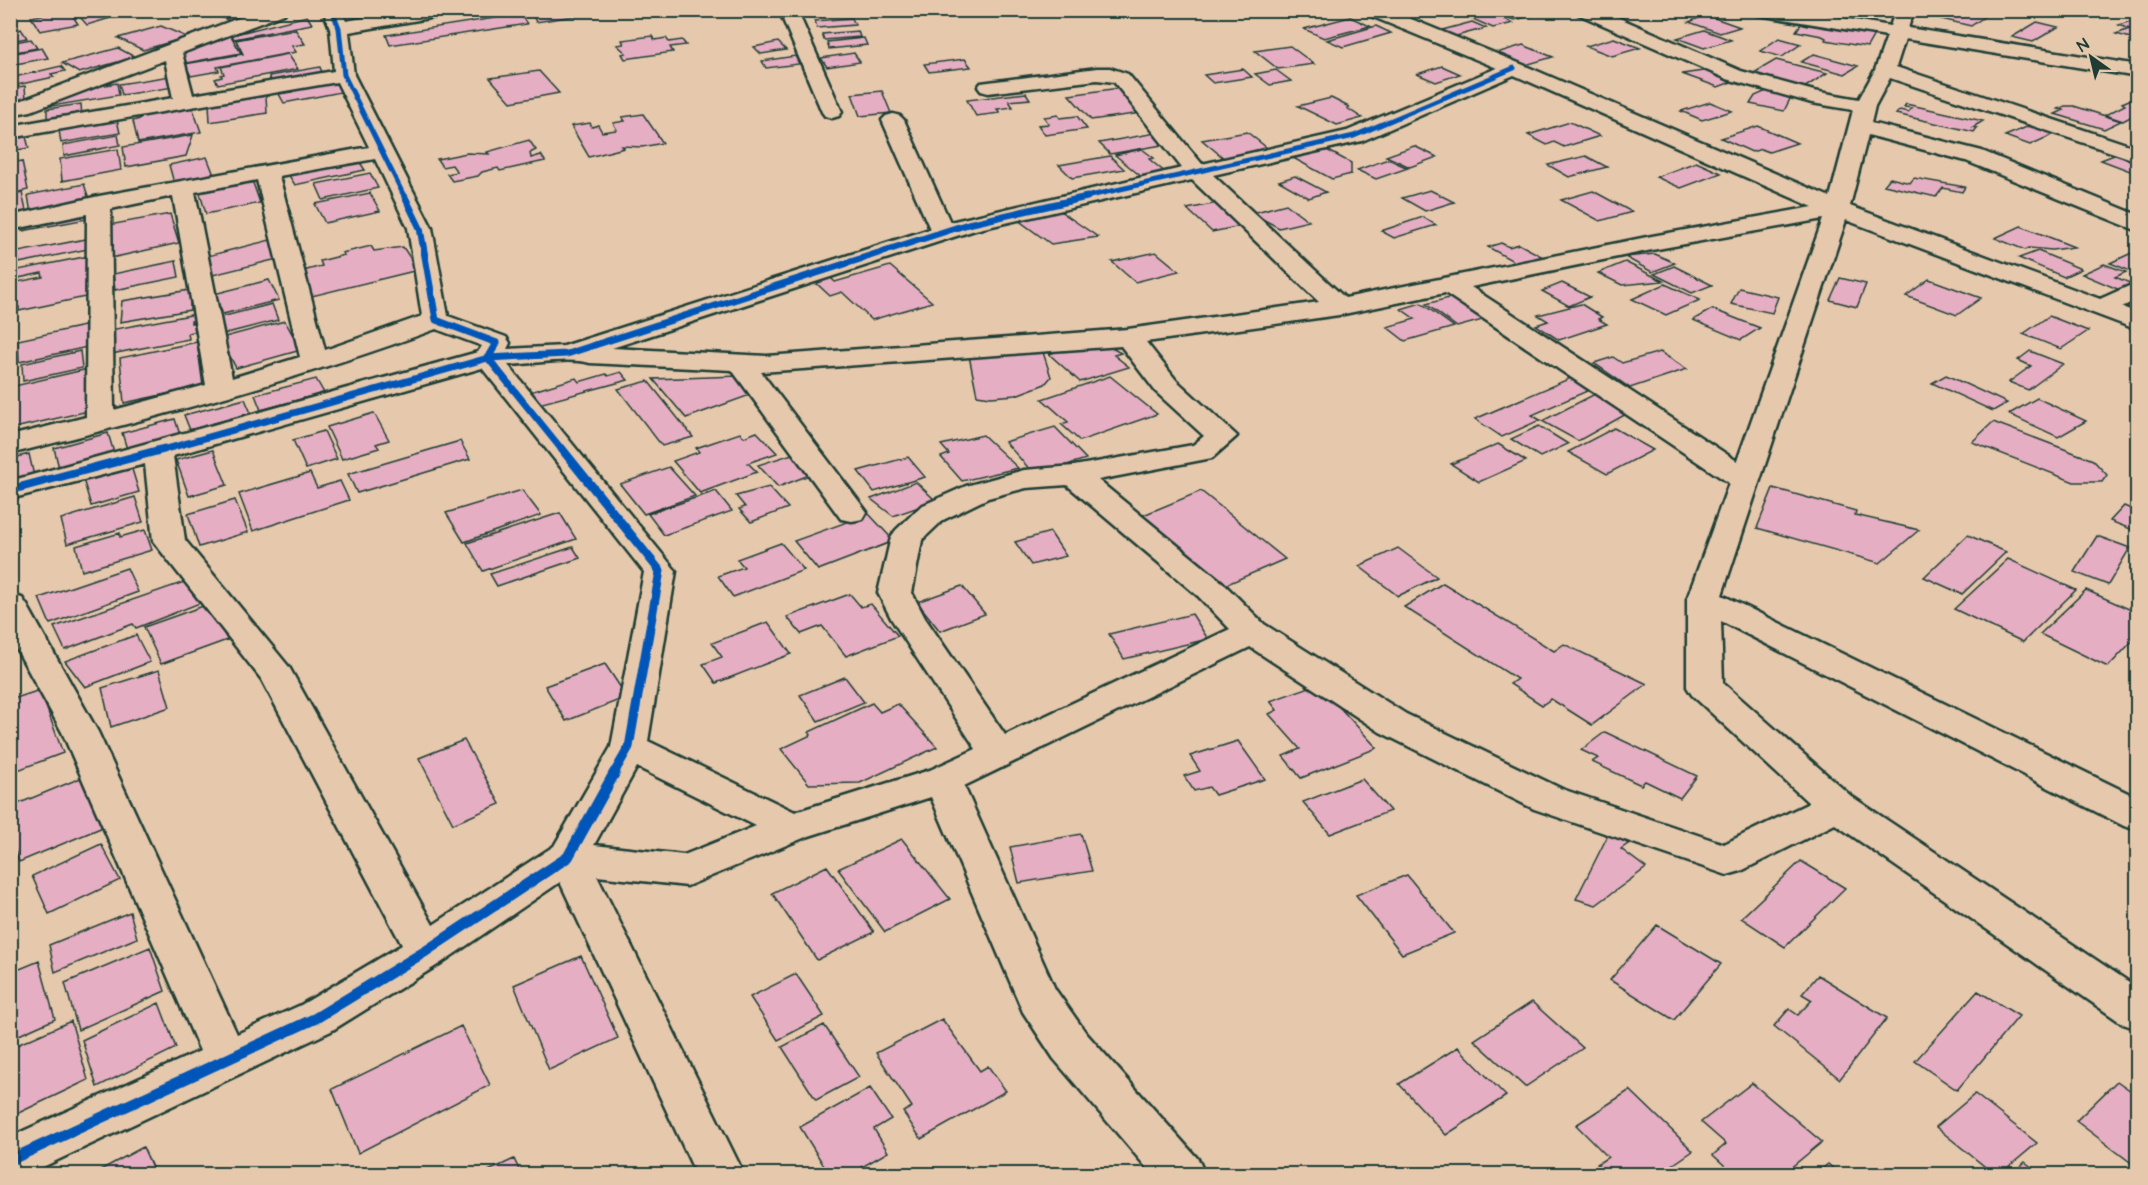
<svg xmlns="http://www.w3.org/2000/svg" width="2148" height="1185" font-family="'Architects Daughter',sans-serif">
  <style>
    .building { fill: #e6aec2; stroke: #1f3d34; stroke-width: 1.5 }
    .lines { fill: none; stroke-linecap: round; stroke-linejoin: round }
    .minor-casing { stroke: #1f3d34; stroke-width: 5 }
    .minor { fill: #e6c9ad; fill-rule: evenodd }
    .cycleway-far3-casing { stroke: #e6c9ad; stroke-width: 8 }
    .cycleway-far2-casing { stroke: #e6c9ad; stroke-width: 10 }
    .cycleway-far1-casing { stroke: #e6c9ad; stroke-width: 13 }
    .cycleway-casing { stroke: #e6c9ad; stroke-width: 15 }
    .cycleway-far3 { stroke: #0057b8; stroke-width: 5 }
    .cycleway-far2 { stroke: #0057b8; stroke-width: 7 }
    .cycleway-far1 { stroke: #0057b8; stroke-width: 9 }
    .cycleway { stroke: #0057b8; stroke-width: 11 }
  </style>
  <rect width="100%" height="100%" fill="#e6c9ad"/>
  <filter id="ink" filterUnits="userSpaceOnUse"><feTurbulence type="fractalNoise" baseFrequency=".0167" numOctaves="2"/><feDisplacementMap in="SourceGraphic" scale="12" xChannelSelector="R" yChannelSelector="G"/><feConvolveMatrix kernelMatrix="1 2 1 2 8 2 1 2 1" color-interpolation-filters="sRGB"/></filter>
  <g filter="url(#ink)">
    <!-- building -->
    <path class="building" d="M69,10L78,24L40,31L31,17Z
      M74,10H112L117,16L87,25Z
      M228,10H268L231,21L214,15Z
      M554,10H592L594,13L536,22L532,14Z
      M1525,10L1536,15L1514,20L1491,11Z
      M1921,10H1984L1991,12L1971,26L1920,14Z
      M1486,11L1513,23L1493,28L1466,16Z
      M520,14L527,24L390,45L386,35Z
      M1706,15L1740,27L1720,33L1689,22Z
      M307,16L312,24L234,39L232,35Z
      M1350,17L1370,26L1324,38L1304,29Z
      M852,18L855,25L817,28L815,21Z
      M1811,20L1876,31L1867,47L1825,40L1826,38L1822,36L1796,31L1801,24L1807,26Z
      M2131,21L2138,23V40L2116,34L2130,29L2119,25Z
      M1472,22L1486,28L1449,38L1435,32Z
      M2037,22L2058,27L2033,42L2012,37Z
      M161,26L187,37L143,50L118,38Z
      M1376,26L1391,33L1343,47L1327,40Z
      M21,29L27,38L10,41V31Z
      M295,29L305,44L292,46L296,52L217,67L219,71L191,76L185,64L243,54L236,40Z
      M1704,30L1731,40L1704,48L1677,38Z
      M858,31L860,37L824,40L822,34Z
      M230,34L241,53L186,63L181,51L196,45L219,41L216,36Z
      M652,36L655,40L666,38L669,42L682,40L686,45L670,47L673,52L625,59L622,54L626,53L617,45L624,44L622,40Z
      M864,38L867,45L829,49L827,42Z
      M1614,38L1640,48L1612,56L1586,46Z
      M1779,38L1801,44L1782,57L1760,51Z
      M31,39L37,48L10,53V43Z
      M778,42L786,50L761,54L754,47Z
      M1523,45L1553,57L1522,66L1493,54Z
      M1290,46L1314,64L1278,69L1255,51Z
      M42,48L48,58L10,65V54Z
      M118,48L135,57L79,73L62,63Z
      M854,53L860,62L827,67L821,58Z
      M288,54L298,69L218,84L215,79L222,77L221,75L224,74L221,67Z
      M1814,54L1858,66L1845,74L1801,62Z
      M795,56L799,64L766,68L762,61Z
      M965,59L971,67L929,72L924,64Z
      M1776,60L1827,73L1804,88L1752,74Z
      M61,66L65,71L51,74L54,77L12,86L10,84V78Z
      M1442,66L1460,74L1436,82L1417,74Z
      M320,67L323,76L271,85L269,76Z
      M1243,69L1252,77L1213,83L1204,75Z
      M1276,70L1291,81L1270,85L1255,74Z
      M1710,70L1737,80L1718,87L1682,74Z
      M539,71L559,93L511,102L490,78Z
      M170,76L174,87L122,95L119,84Z
      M334,80L341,92L284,103L279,94L292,92L290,88Z
      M117,83L119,95L46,107L45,103L70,91Z
      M25,86L26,100L10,103V88Z
      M1119,88L1142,113L1091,120L1069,95Z
      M1771,89L1793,93L1784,111L1750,104L1755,96Z
      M882,91L891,113L860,116L852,94Z
      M1026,93L1030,99L1009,101L1013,107L997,109L1000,113L976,116L967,100Z
      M266,96L267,113L210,122L209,104Z
      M1331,98L1349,107L1347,108L1362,118L1337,125L1298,106Z
      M2129,100L2138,102V113L2123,121L2105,115L2125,105L2122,103Z
      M1710,102L1732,111L1702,120L1681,111Z
      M81,104L82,118L47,124V109Z
      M1906,104L1983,121L1973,127L1977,128L1974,132L1896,114L1900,110L1908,112L1912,108L1904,107Z
      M192,106L201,132L138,143L133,121L140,119L139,115Z
      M2065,106H2074L2121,121L2104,129L2055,114L2064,110L2058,109Z
      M643,114L663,143L642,147L622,146L624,148L589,157L571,126L590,123L592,127L598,125L602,132L617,130L613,123L625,121L622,117Z
      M1058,115L1060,118L1077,116L1087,129L1045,135L1038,125L1049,124L1044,117Z
      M117,120L120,133L61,143L59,130Z
      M1570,122L1600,136L1564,147L1554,142L1547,145L1528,135Z
      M2034,124L2059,132L2030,145L2005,136Z
      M1758,126L1797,143L1769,152L1761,149L1752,152L1721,138Z
      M1247,132L1271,151L1225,159L1202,140Z
      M25,133L29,148L10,151V135Z
      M1156,133L1168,144L1110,154L1099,143Z
      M118,135L120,145L64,156L63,145Z
      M193,135L186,156L126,167L123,147Z
      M529,140L536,150L530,153L531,158L541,155L545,161L500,171L498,168L482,172L478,176L452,181L447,174L457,172L452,165L442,167L437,159L467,153L489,154L487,152Z
      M1414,146L1437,157L1410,167L1386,156Z
      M118,149L121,170L62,181L60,159Z
      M1142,149L1154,158L1149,159L1166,173L1143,178L1115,155Z
      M1325,149L1351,163V174L1332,179L1293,158Z
      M2122,152L2138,158V169L2130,171L2101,160Z
      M1110,156L1124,169L1072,178L1059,165Z
      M1586,156L1607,167L1569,177L1548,165Z
      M207,157L214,175L174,183L169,165Z
      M1388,159L1408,168L1376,179L1357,170Z
      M22,161L28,190L10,194V163Z
      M359,161L365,170L295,185L288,174Z
      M1696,162L1721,173L1681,188L1656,177Z
      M370,173L378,188L323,200L316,184Z
      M1295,176L1326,192L1309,198L1279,181Z
      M1890,178L1910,183L1914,178L1965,187L1962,192L1943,188L1936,197L1884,185Z
      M252,180L260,203L206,214L199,190Z
      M84,184L90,202L31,214L28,195Z
      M1430,190L1454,202L1425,211L1402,198Z
      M1593,191L1632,212L1600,221L1561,200Z
      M22,193L27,215L10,218V196Z
      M370,193L380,211L325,223L315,204Z
      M1223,202L1250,224L1212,232L1187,209Z
      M1286,204L1309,221L1279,228L1252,213Z
      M1057,209L1098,237L1051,244L1018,220Z
      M87,212V219L22,231L23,224Z
      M170,214L179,243L111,258L103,226Z
      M1423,217L1436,225L1394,238L1381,231Z
      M2021,226L2074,247L2052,250L2029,248L2025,250L1995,238Z
      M86,239L88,249L19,263L18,252Z
      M270,240L281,258L213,275L204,257Z
      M1501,243L1509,247L1519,244L1545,258L1522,266L1488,247Z
      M371,246L374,251L403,247L418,270L308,297L298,278L306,276L303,271L322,266L320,261L344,255L342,253Z
      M2138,250V274L2110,263Z
      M2038,251L2081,269L2064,277L2019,258Z
      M1156,252L1179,271L1135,282L1112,262Z
      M1655,254L1675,263L1652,272L1625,257Z
      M89,256L95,295L19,311V307L13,308L12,283L43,277L42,273L14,279L13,271Z
      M176,261L179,277L115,290L113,274Z
      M1625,262L1663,281L1622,285L1598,273Z
      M2104,264L2126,272L2115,277L2135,285L2122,291L2082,274Z
      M890,266L932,302L872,320L842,292L830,296L815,282L830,277L835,282Z
      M1674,266L1712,285L1692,293L1654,274Z
      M1840,278L1866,284L1857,307L1830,300Z
      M1929,279L1981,298L1957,315L1906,296Z
      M269,280L279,300L223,314L214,294Z
      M1562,283L1590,297L1569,306L1542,291Z
      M1665,284L1700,300L1666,315L1632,299Z
      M1739,288L1778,297L1772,313L1731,304Z
      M190,290V310L120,322L122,301Z
      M1460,295L1490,318L1457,327L1426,304Z
      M1421,303L1454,327L1405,341L1387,327L1415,319L1401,309Z
      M272,304L278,320L223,334L217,318Z
      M1581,304L1602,317L1598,319L1607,324L1559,340L1536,325L1548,321L1538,315Z
      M1712,309L1760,328L1741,340L1693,320Z
      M196,314V319L191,321V323L197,322L198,331L188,333L189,339L111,354L110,330Z
      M2049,316L2088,331L2061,349L2023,334Z
      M285,321L301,350L236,368L221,338Z
      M89,325L92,346L19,362L18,340Z
      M197,342L203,386L124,403L120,358Z
      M1104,344L1121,353L1114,355L1129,367L1080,382L1049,354L1071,347L1085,345L1089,349Z
      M1042,349L1051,377L1045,384L1016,395L991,397L977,395L969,356Z
      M80,351L82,368L23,381L22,364Z
      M2030,351L2063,364L2028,390L2009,382L2031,366L2018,360Z
      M1660,352L1687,369L1630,388L1594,363L1613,357L1622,363Z
      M88,369L93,410L10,429V387Z
      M621,372L628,380L539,404L530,392L576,378L579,382L606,374L608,376Z
      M1946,375L2007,403L1993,411L1932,383Z
      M739,376L753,394L686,418L653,379Z
      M1110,376L1157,414L1080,441L1061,424L1068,422L1042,399Z
      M1573,377L1594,388L1532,415L1540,420L1502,437L1475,419Z
      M316,379L324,393L261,410L255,395Z
      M648,381L693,437L662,446L618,389Z
      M1595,394L1630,412L1578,441L1542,421Z
      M2037,398L2086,421L2058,437L2009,414Z
      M245,399L251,413L190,430L184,415Z
      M374,413L389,440L376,444L379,448L342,459L327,427Z
      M175,419L180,435L127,449L122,433Z
      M1993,422L2093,460L2107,475L2102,482H2074L1972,442Z
      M1539,426L1568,444L1540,457L1511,439Z
      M1055,427L1086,459L1035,475L1005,442Z
      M1614,428L1653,450L1607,474L1568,452Z
      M324,431L337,459L306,469L293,440Z
      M757,432L777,453L748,463L757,472L700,493L673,461L699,452L696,448L740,433L744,437Z
      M108,433L114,453L59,468L54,448Z
      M983,435L1018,468L962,481L941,457L949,454L941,445Z
      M460,441L470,459L357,493L348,474Z
      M1498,444L1526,461L1479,482L1451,464Z
      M213,450L227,485L189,496L176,460Z
      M29,454L34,476L10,482V459Z
      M792,454L812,474L778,487L758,465Z
      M908,457L925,477L874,492L858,471Z
      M131,466L139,492L91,506L83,479Z
      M669,467L695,496L644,514L620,484Z
      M310,473L317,488L340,481L349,500L253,531L239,494Z
      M916,482L936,501L893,516L871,499Z
      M769,487L788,508L751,522L739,509L745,507L736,496Z
      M1773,488L1856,511L1855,515L1919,530L1880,563L1757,528Z
      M522,490L541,515L464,542L446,513Z
      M716,491L732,511L664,535L648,514Z
      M1201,491L1285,559L1223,586L1141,516Z
      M135,497L143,522L67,544L61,519Z
      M235,500L248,532L199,547L188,514Z
      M2124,506L2138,512V532L2110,521Z
      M560,513L576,539L483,571L467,543Z
      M869,514L894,541L818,570L794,541Z
      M145,530L152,550L82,571L76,546L120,533V537Z
      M1050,532L1066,556L1031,565L1015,542Z
      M1968,535L2006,552L1962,594L1924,577Z
      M2097,536L2130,548L2108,585L2074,572Z
      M781,543L804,570L733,597L718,576L744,567L737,559Z
      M573,547L580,558L497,586L490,574Z
      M1398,548L1437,577L1398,596L1359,566Z
      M2008,559L2076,590L2023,642L1954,609Z
      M127,568L138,592L50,624L39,598Z
      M187,581L205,601L136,628L133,624L65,650L54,627Z
      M1443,583L1554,651L1564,644L1647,684L1592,725L1551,699L1542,705L1510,684L1517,679L1404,607Z
      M962,586L985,614L940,631L917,602Z
      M2086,590L2138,613V635L2108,667L2040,634Z
      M850,594L861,607L871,604L898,636L846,656L822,626L801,634L787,617Z
      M209,604L227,640L161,664L144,627Z
      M1192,614L1208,639L1124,659L1109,634Z
      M768,622L791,654L716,683L703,664L722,657L712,643Z
      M136,635L150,662L85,687L65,661Z
      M605,664L627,697L566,721L545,686Z
      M159,670L170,707L111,727L102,688Z
      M845,677L864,702L818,721L800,695Z
      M1318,684L1377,748L1301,778L1283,756L1300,749L1269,714L1277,710L1270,701Z
      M40,690L63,753L10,773V700Z
      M872,703L880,712L898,704L937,747L860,783L809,784L781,749L811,735L809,732Z
      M1605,732L1697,776L1680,798L1645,781L1641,785L1592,762L1598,758L1581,750Z
      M464,740L500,804L453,824L419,758Z
      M1238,741L1265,779L1215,795L1209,787L1194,791L1184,776L1200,771L1190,756Z
      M83,777L103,827L19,862L10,837V807Z
      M1362,779L1390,811L1330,834L1303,802Z
      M1610,831L1628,844L1621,849L1646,868L1596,905L1576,899Z
      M1081,834L1092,871L1019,883L1010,847Z
      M902,839L950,899L885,932L838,869Z
      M101,844L120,880L49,914L32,876Z
      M1801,861L1845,888L1785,947L1741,918Z
      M827,866L874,932L817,960L772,893Z
      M1407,875L1454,933L1402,954L1356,895Z
      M130,912L137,938L55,972L49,945Z
      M1657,925L1721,964L1674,1020L1610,980Z
      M150,947L165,991L78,1030L65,983Z
      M581,956L618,1038L549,1070L514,985Z
      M39,961L55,1019L10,1039V973Z
      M796,974L824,1016L778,1040L750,997Z
      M1818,975L1887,1018L1840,1079L1774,1026L1789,1009L1798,1015L1812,1000L1802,994Z
      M1978,991L2019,1016L1957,1090L1915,1061Z
      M1532,1002L1583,1048L1525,1087L1474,1040Z
      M159,1003L176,1048L97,1087L82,1040Z
      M942,1019L980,1071L988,1066L1006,1091L921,1139L903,1112L912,1107L876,1053Z
      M71,1021L88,1080L10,1117V1048Z
      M824,1025L859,1077L816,1100L782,1047Z
      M461,1026L490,1085L358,1153L332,1089Z
      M1458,1047L1506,1096L1446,1135L1399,1084Z
      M2117,1081L2138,1096V1168L2076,1121Z
      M1752,1083L1822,1142L1783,1174H1734L1713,1155L1726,1144L1701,1122Z
      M870,1088L891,1119L874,1129L888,1152L850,1174H829L800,1127Z
      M1630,1090L1693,1151L1659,1174H1608L1597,1164L1608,1157L1576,1125Z
      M1975,1094L2037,1143L2000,1174H1994L1936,1127Z
      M143,1147L155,1174H93Z
      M514,1159L521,1174H482Z
      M2025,1162L2041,1174H2012Z
      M1828,1164L1840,1174H1816Z"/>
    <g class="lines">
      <defs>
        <path id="minor" d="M260,10H287L284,14L182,53L193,95L334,71L330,28L323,10H341L346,21L411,10H456L447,15L349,32L354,75L432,228L448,316L506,337L510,343L507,349L564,346L930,229L882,120L886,116L893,114L900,116L904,120L950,222L1182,168L1114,82L1097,80L988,93L981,91L978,87L981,83L1097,68H1110L1128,74L1202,164L1347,131L1497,68L1366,14L1363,10H1389L1521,64L1830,197L1853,110L1812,103L1727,79L1578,14L1575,10H1601L1741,71L1814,91L1859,99L1875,70L1887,36L1758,15L1749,10H1796L1890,26L1896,10H1914L1908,28L2138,65V77L1905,39L1896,67L2138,148V161L1890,78L1875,106L1871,123L1982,151L2138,215V231L1966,161L1868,135L1850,206L2100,299L2138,282V299L2122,307L2138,313V330L1846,220L1722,595L2138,798V830L2124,826L1721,621L1723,683L1851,796L2138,988V1029L2123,1024L1835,824L1741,871L1727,875L1534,809L1380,732L1250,647L964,786L1055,989L1086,1033L1198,1159L1205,1174H1152L1054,1059L1023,1012L931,797L806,837L687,886L597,876L744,1174H696L560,882L441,963L331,1031L28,1174H10V1137L200,1051L62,732L10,637V595L22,598L27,605L98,732L237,1034L301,1005L402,945L262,680L153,541L145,464L10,499V481L478,352L482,346L436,329C297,380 154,418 10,454V436L86,417L87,214L10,230V216L99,196L369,147L337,82L10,138V126L173,98L165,60L31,111L10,115V103L20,101ZM1514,75L1813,207L1652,236L1345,298L1213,175L1362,141ZM375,159L408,228L422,316L325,350L279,176ZM257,180L300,357L232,378L195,192ZM1192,180L1319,302L1128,329L767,356L612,348L975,230ZM173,196L206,385L114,410L111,209ZM1823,219L1737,461L1471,287L1652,250ZM1445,293L1729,483L1687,599V687L1692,695L1809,803L1724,844L1562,789L1406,714L1264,624L1222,582L1098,480L1212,458L1237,436L1176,380L1146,342L1339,315ZM1121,346L1156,392L1204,436L1193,445L1074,466L1024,470L966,486L921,506L896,530L891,537L878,593L892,620L976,749L930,770L795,812L648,741L676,571L508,365C534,364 566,357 590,363L732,370L841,519L852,521L863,519L867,512L761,372ZM482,368L644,572L611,747L554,846L433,925L289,667L185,540L173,456ZM1067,485L1198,596L1230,629L1005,735L925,618L912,593L922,540L943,520L988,498L1026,488ZM637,767L756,826L684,855L594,845Z
          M779,10H797L842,112L839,116L832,118L825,116L822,112Z"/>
      </defs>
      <!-- minor casing -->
      <use href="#minor" class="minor-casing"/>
      <!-- minor -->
      <use href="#minor" class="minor"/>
      <defs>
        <path id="cycleway-far3" d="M332,10L339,28L344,75L405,198
          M1081,198L1354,136L1514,68"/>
        <path id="cycleway-far2" d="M405,197L420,228L436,320L497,343L488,358L563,451
          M159,451L488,358L567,354L968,224L1087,197"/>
        <path id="cycleway-far1" d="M562,449L660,571L629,747L614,773
          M10,490L164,449"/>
        <path id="cycleway" d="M10,1160L316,1018L426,951L568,857L615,772"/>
      </defs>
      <!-- cycleway-far3 casing -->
      <use href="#cycleway-far3" class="cycleway-far3-casing"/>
      <!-- cycleway-far2 casing -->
      <use href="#cycleway-far2" class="cycleway-far2-casing"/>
      <!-- cycleway-far1 casing -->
      <use href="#cycleway-far1" class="cycleway-far1-casing"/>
      <!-- cycleway casing -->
      <use href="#cycleway" class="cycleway-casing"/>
      <!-- cycleway-far3 -->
      <use href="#cycleway-far3" class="cycleway-far3"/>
      <!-- cycleway-far2 -->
      <use href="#cycleway-far2" class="cycleway-far2"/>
      <!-- cycleway-far1 -->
      <use href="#cycleway-far1" class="cycleway-far1"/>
      <!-- cycleway -->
      <use href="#cycleway" class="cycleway"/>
    </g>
  </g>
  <!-- margin -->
  <rect width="2148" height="1185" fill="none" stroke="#e6c9ad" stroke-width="36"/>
  <rect x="18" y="18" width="2112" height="1149" fill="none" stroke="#1f3d34" stroke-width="2" filter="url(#ink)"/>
  <!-- north arrow -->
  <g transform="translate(2091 57) rotate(326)" stroke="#e6c9ad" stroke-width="4.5" paint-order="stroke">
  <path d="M0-4.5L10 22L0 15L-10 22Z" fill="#1f3d34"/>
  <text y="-9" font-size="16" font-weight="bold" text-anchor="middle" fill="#1f3d34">N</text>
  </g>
</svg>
